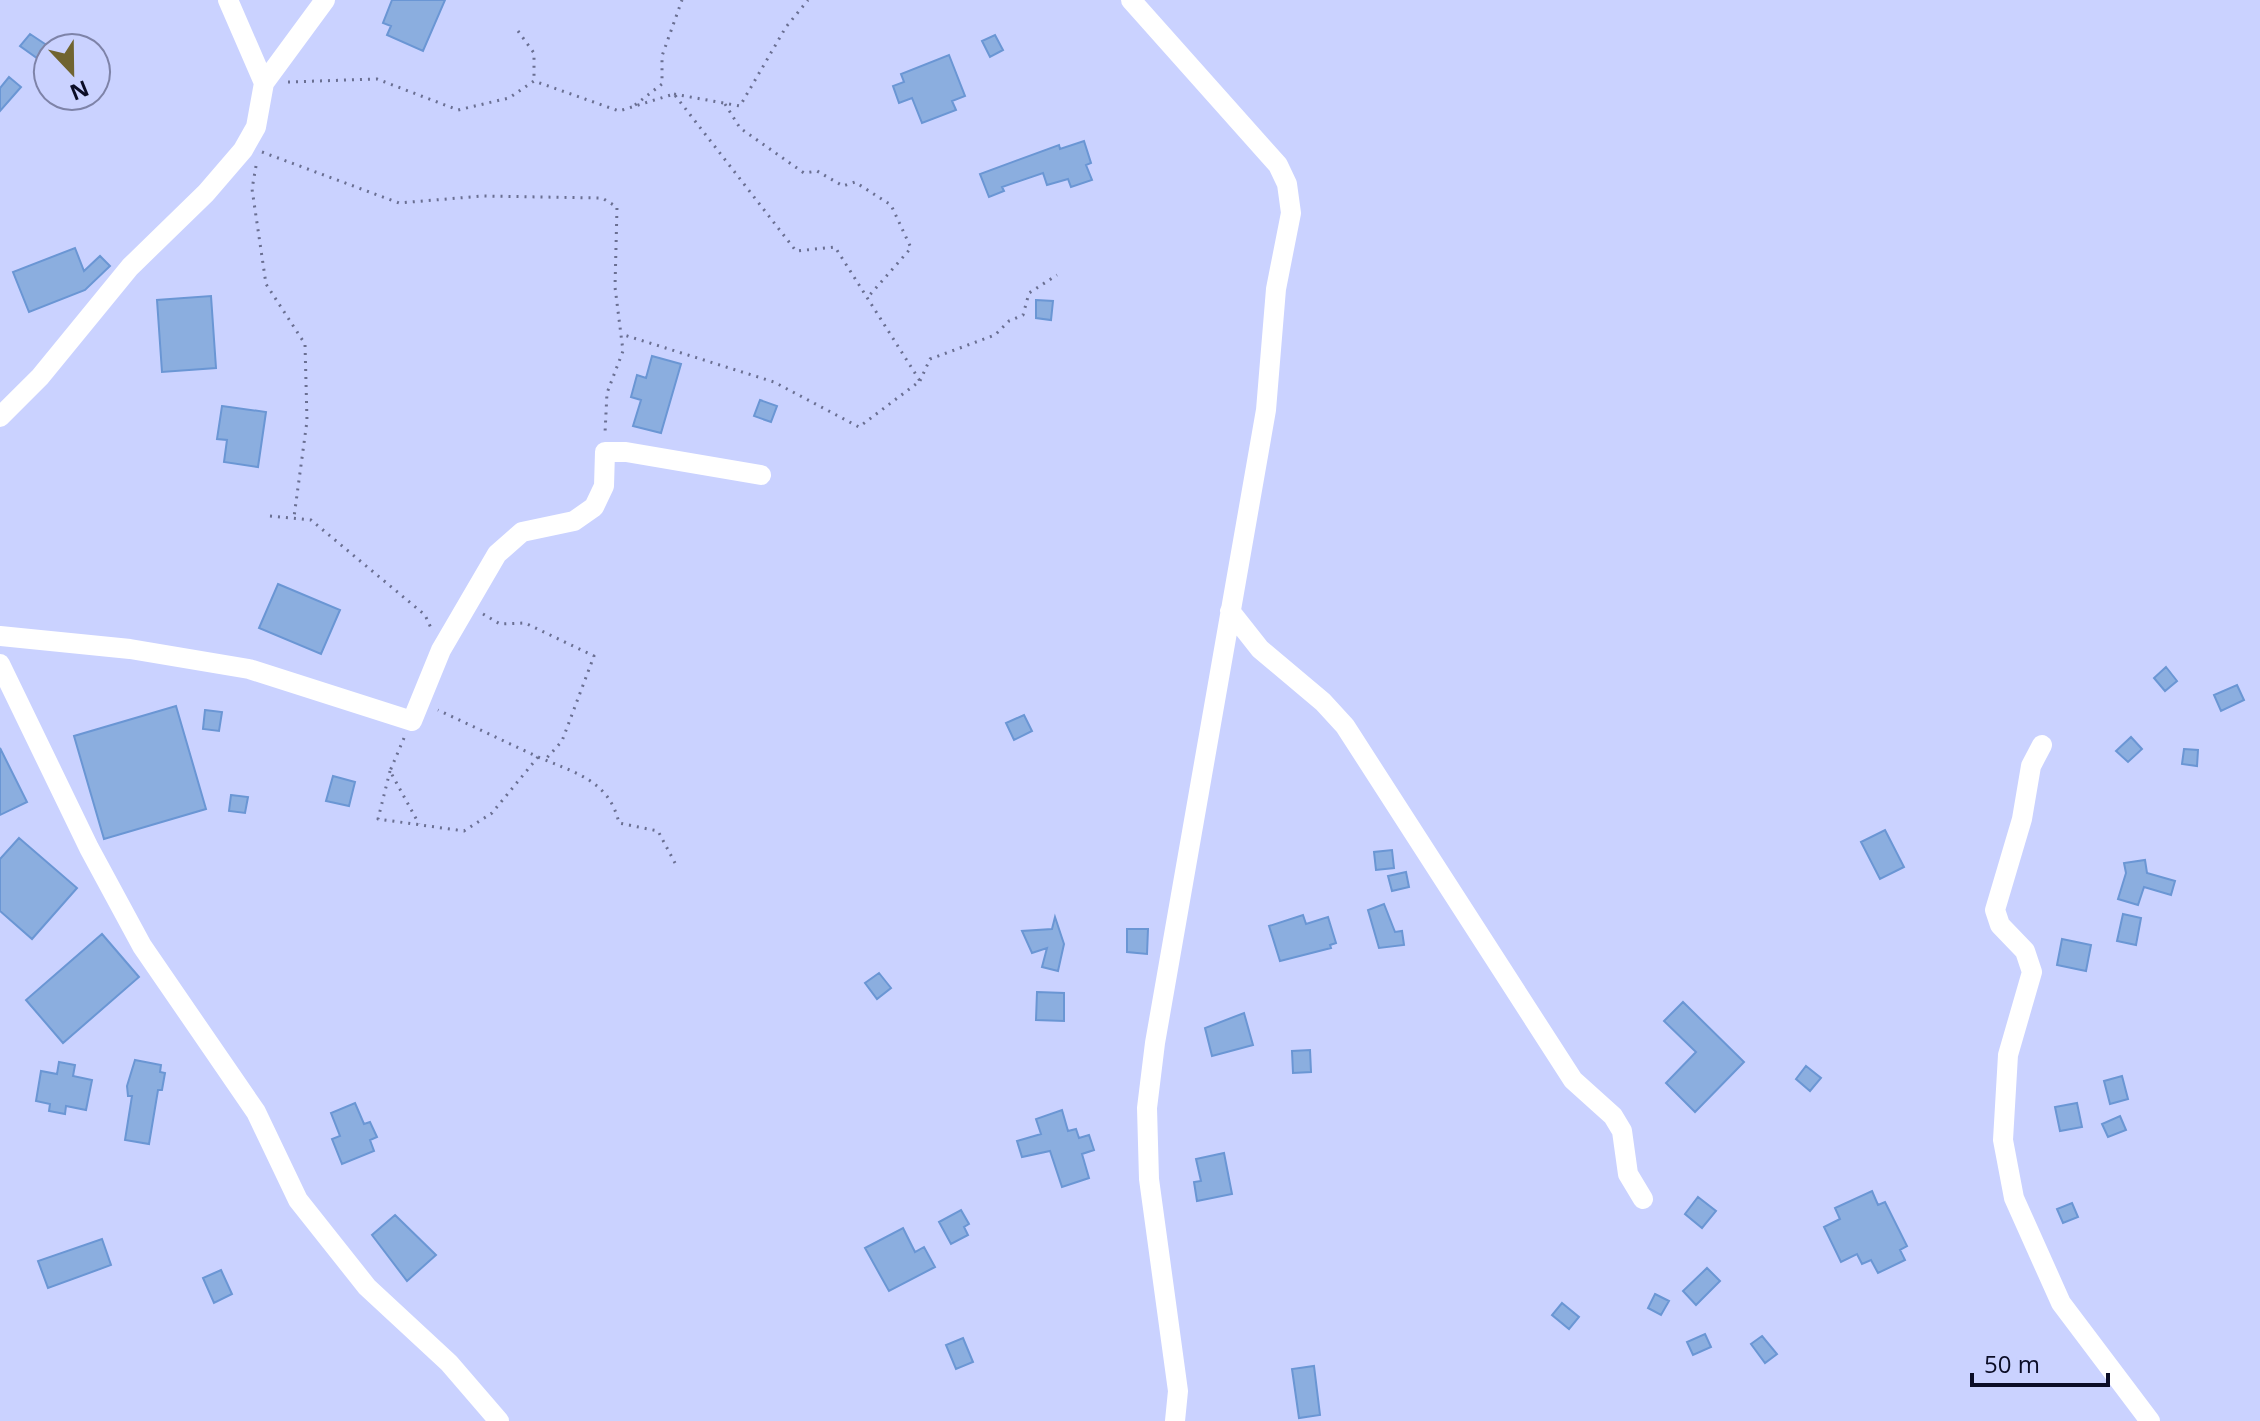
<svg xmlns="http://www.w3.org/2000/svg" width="2260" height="1421" font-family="'Open Sans',sans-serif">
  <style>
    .building { fill: #8baedf; stroke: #6a96d4; stroke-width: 2 }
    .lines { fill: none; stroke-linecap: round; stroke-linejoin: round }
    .path { stroke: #6a6f92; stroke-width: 3; stroke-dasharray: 2 6; stroke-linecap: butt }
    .minor { stroke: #fff; stroke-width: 20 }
  </style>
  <rect width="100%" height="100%" fill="#cad2ff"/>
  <!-- building -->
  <path class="building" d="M392,0H445L423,51L387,35L391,26L383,23Z
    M30,34L48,46V66L20,46Z
    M995,35L1003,50L990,57L982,41Z
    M949,55L965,96L952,101L956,110L922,123L912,98L899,103L893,86L904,82L901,74Z
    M9,77L21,87L0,111V88Z
    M1084,141L1091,163L1086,165L1092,180L1071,187L1068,179L1047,185L1043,173L1002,187L1004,191L989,197L980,174L1059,145L1060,149Z
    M75,248L84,271L100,256L110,266L85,290L29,312L13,272Z
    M211,296L216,368L162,372L157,300Z
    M1036,300L1053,301L1051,320L1036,318Z
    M652,356L681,364L661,433L633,426L641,400L631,397L637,375L646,378Z
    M760,400L777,406L771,422L754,416Z
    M222,406L266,412L258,467L224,462L227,440L217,439Z
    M278,584L340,610L321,654L259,628Z
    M2166,667L2177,681L2165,691L2154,678Z
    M2237,685L2244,700L2221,711L2214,695Z
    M176,706L206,809L104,839L74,736Z
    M205,710L222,712L219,731L203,729Z
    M1024,715L1032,731L1014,740L1006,723Z
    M2131,737L2142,749L2128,762L2116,751Z
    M0,748L27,802L0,815Z
    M2184,749L2198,750L2197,766L2182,764Z
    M333,776L355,782L349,806L326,801Z
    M231,795L248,797L245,813L229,811Z
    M1885,830L1904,867L1880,879L1861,842Z
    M19,838L77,888L32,939L0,911V859Z
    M1392,850L1394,868L1376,870L1374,852Z
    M2145,860L2147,873L2175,881L2171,895L2144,887L2138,905L2118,899L2126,873L2124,863Z
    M1406,872L1409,887L1392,891L1388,876Z
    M1384,904L1395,932L1402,931L1404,945L1379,948L1368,910Z
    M2123,914L2141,918L2136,945L2117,941Z
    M1303,915L1306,924L1328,917L1336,943L1330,945L1331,948L1280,961L1269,926Z
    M1055,917L1064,944L1058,971L1042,967L1047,948L1032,953L1022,931L1052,929Z
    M1127,929H1148L1147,954L1127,952Z
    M102,934L139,977L63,1043L26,1000Z
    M2062,939L2091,945L2086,971L2057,965Z
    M879,973L891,988L877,999L865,983Z
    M1037,992L1064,993V1021L1036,1020Z
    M1683,1002L1744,1062L1695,1112L1666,1083L1696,1052L1664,1021Z
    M1244,1013L1253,1045L1212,1056L1205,1028Z
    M1310,1050L1311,1072L1293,1073L1292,1051Z
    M135,1060L161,1065L160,1072L165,1073L162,1090H158L149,1144L125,1140L132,1096H128L127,1086Z
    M59,1062L75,1065L73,1076L92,1080L86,1110L66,1106L65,1114L49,1111L50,1104L36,1101L41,1071L57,1074Z
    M1806,1066L1821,1078L1810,1091L1796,1079Z
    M2122,1076L2128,1099L2110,1104L2104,1081Z
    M355,1103L364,1124L370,1122L377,1137L370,1140L374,1151L342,1164L332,1139L340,1136L331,1113Z
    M2077,1103L2082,1127L2060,1131L2055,1107Z
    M1062,1110L1068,1131L1076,1129L1079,1138L1089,1135L1094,1150L1082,1154L1089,1178L1062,1187L1050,1151L1022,1157L1017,1141L1041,1134L1036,1119Z
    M2120,1116L2126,1130L2108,1137L2102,1124Z
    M1224,1153L1232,1194L1197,1201L1194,1182L1201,1181L1196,1159Z
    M1872,1191L1878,1205L1885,1202L1907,1246L1900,1250L1905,1260L1878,1273L1871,1260L1862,1264L1857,1254L1841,1262L1824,1227L1840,1219L1835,1208Z
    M1698,1197L1716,1211L1702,1228L1685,1214Z
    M2072,1203L2078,1217L2063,1223L2057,1209Z
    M961,1210L969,1224L964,1227L968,1235L951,1244L939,1222Z
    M395,1215L436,1255L407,1281L372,1235Z
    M903,1228L915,1252L924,1247L935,1267L889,1291L865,1248Z
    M102,1239L111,1265L48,1288L38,1261Z
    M1707,1268L1720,1281L1696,1305L1683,1291Z
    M221,1270L232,1294L214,1303L203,1278Z
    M1655,1294L1669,1301L1661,1315L1648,1308Z
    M1562,1303L1579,1317L1569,1329L1552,1315Z
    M1705,1334L1711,1347L1693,1355L1687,1342Z
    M1762,1336L1777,1354L1765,1363L1751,1344Z
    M963,1338L973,1362L956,1369L946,1345Z
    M1314,1366L1320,1415L1299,1418L1292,1369Z"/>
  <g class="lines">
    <!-- path -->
    <path class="path" d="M518,31L534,53V81
      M288,82L377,79L458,110L509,98L534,81L619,111L674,94L796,251L835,247L920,381L859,427L774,382L621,334
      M674,94L740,106L786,27L808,0
      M725,104L740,128L804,173L817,171L843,186L855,182L891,205L911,248L867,298
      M635,105L662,84V56L682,0
      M262,152L399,203L482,196L602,198L617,207L615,287L623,351L607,393L605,433
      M256,166L252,189L266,284L305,344L307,421L294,517
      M920,381L930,359L995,335L1009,321L1023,315L1029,293L1057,275
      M270,516L311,520L425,615L431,628
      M483,614L500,624L525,623L594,656L562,741L545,760
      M404,738L390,771L419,824
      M538,757C575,773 609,780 619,823L658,831L675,863
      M390,771L378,819L464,831L492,813L538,757L438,710"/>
    <!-- minor -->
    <path class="minor" d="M228,0L264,83
      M1131,0L1278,165L1287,184L1291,213L1276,289L1266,410L1155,1043L1147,1108L1149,1179L1178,1391L1175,1421
      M0,417L40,377L130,267L206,193L243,150L256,127L264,83L325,0
      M1230,611L1260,649L1323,702L1345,726L1573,1080L1613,1116L1622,1131L1628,1174L1643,1199
      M0,636L130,649L249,669L412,721L441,650L497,554L522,532L574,521L594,507L604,486L605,452H626L761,475
      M0,664L89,848L142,946L256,1112L298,1200L367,1287L449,1363L499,1421
      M2042,745L2031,766L2022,819L1995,910L2000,925L2025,951L2032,972L2008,1055L2003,1140L2014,1198L2061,1303L2150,1421"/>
  </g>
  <!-- north arrow -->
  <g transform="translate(72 72) rotate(158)"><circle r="38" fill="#cad2ff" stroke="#7e83a8" stroke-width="2"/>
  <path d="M0-6L14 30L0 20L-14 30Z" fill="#706431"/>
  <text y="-12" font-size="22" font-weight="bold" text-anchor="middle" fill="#0b0d26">N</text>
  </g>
  <!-- scale -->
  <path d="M1972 1373v12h136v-12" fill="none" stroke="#0b0d26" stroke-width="4"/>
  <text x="1984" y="1373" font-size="24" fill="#0b0d26" stroke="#cad2ff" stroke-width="6" paint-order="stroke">50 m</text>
</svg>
